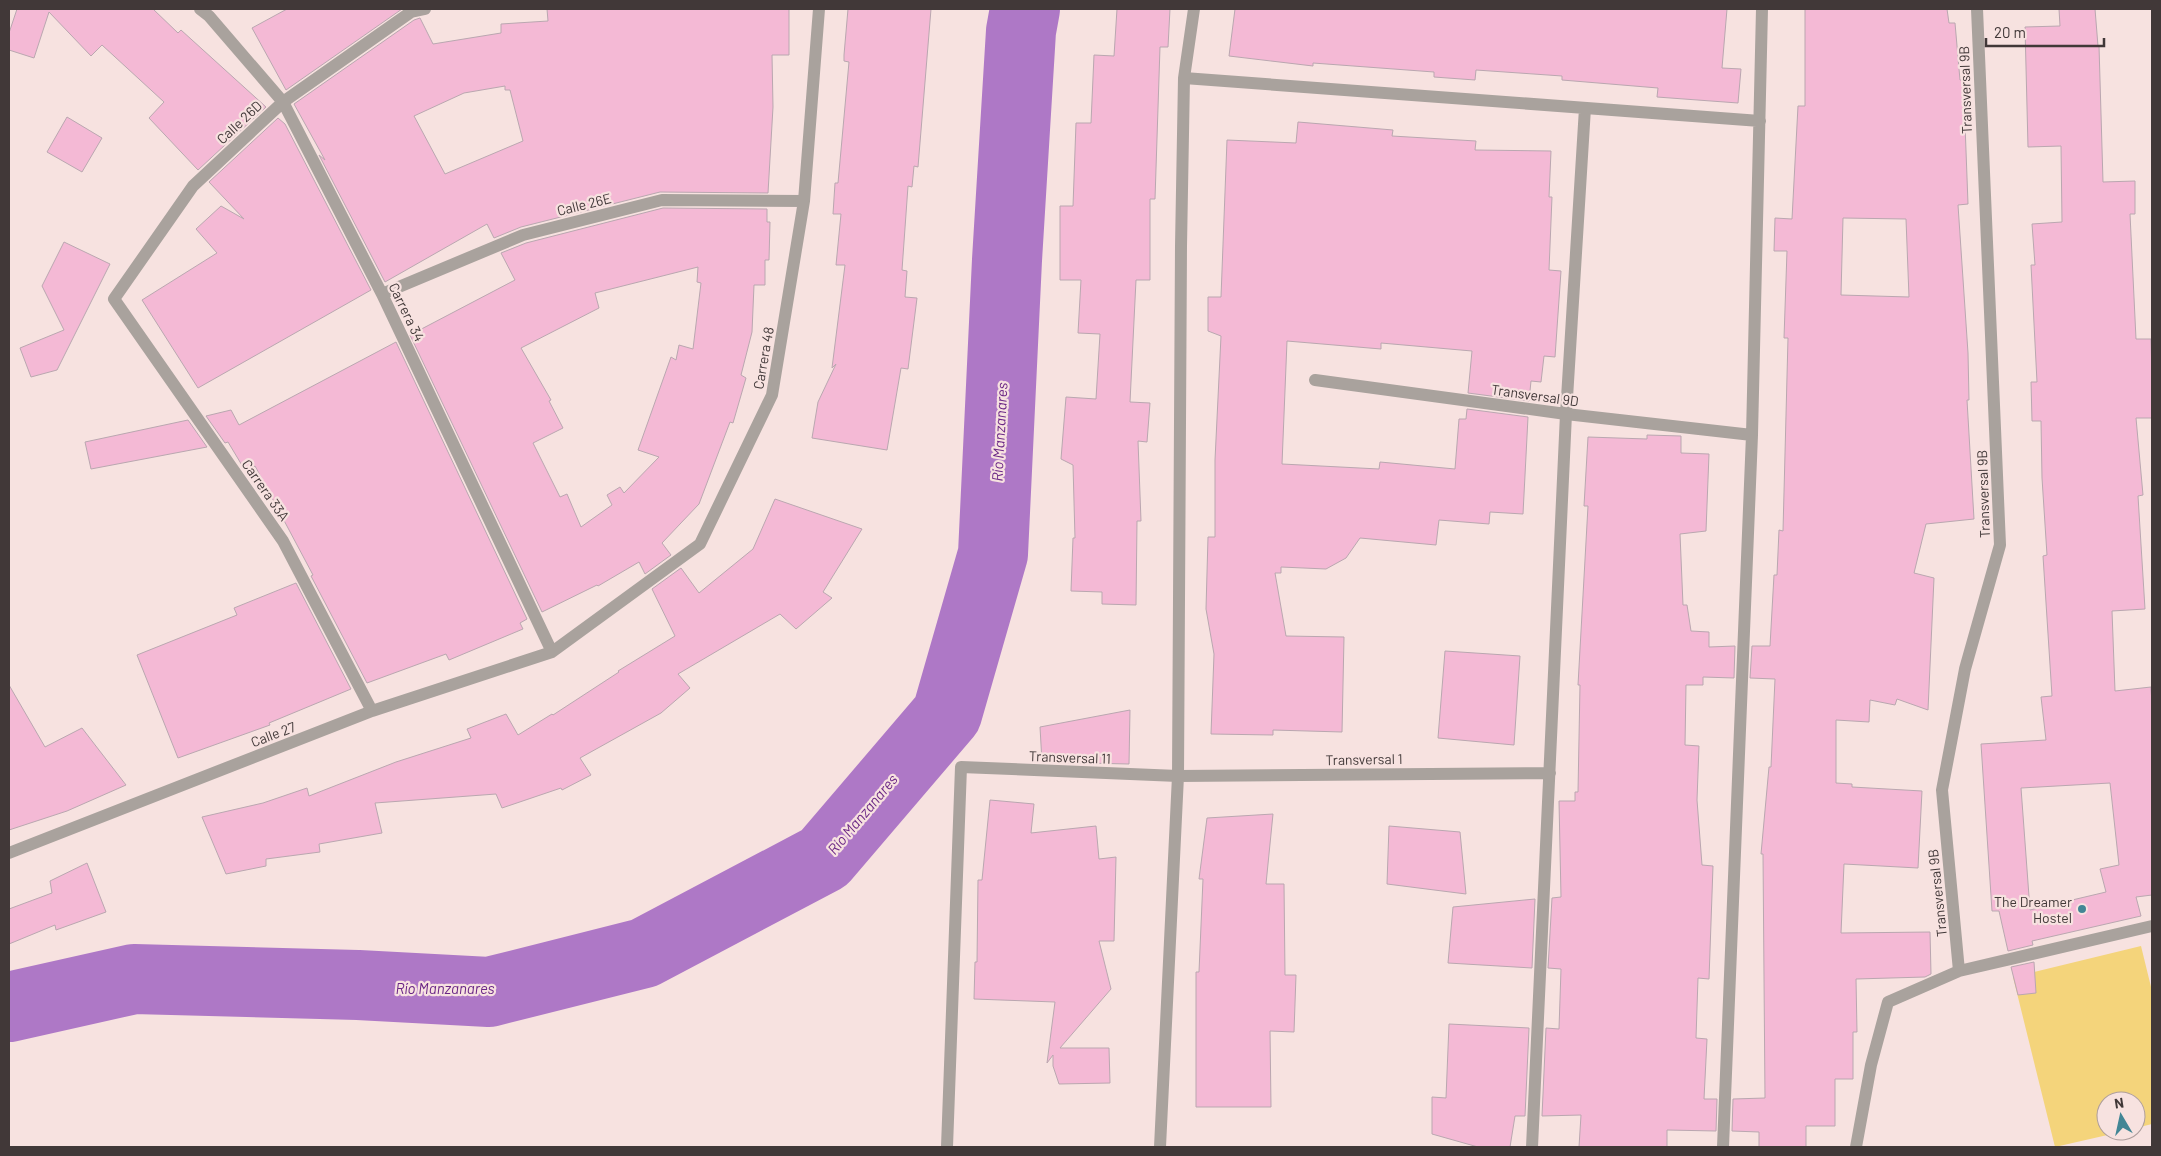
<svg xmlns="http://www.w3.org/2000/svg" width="2161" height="1156" font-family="Barlow,sans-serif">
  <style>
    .green { fill: #f4d47b }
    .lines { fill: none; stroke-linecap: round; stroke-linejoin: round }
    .river { stroke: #ae78c6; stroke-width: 70 }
    .building { fill: #f4b9d5; stroke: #baa7b0; fill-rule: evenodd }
    .minor { stroke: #a9a29d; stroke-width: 12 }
    .poi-dot { fill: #428695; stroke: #f7e2e0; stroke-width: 2 }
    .labels { text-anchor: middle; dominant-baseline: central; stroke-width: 4.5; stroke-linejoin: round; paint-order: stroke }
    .street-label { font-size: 14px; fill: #413838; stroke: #f7e2e0 }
    .poi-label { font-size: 14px; fill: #413838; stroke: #f7e2e0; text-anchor: end }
    .water-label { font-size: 15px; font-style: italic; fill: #6a2685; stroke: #f7e2e0 }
  </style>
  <rect width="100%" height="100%" fill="#f7e2e0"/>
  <!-- green -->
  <path class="green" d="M2141,946L2152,991V1124L2136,1128V1101H2106V1131H2125L2055,1147L2013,977Z"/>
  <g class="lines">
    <!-- river -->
    <path class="river" d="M9,1007L134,979L358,985L489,992L644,953L824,858L947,714L993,554L1007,260L1021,31L1025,9"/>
  </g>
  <!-- building -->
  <path class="building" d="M17,9H153L178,33L181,30L266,107L198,170L149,118L164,102L102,45L91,56L49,12L34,58L9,50V33Z
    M287,9H402L286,90L252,28Z
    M547,9H789V55H772L773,107L768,193L660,192L521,227L494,238L487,224L385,282L319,155L325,160L294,104L414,20L420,18L433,44L501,33V24L548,21ZM505,86V90H510L523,141L445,174L414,116L464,93Z
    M848,9H931L918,167L914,166L912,187L908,186L902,270L907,271L905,297L917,298L908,369L901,368L887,450L812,438L818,402L836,364L832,368L845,265H836L841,214H833L835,183H838L849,62L844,61V55Z
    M1117,9H1170L1168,47H1160L1155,199H1150V280H1136L1130,402L1150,403L1147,442L1138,441L1141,521H1137L1136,605L1102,604V592L1071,591L1073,538H1075L1073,465L1061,459L1066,397L1096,399L1100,334L1078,333L1081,280H1060V206H1073L1076,123H1091L1094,55L1114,56Z
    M1235,9H1727L1722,68L1741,69L1738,103L1657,97L1658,88L1562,80V76L1476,70L1475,80L1434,77V72L1313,63V66L1229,56Z
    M1805,9H1947L1949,23H1955L1960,80H1964L1968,123L1965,124L1968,204L1958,205L1968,353L1969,400H1967L1974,519L1926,524L1914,573L1934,578L1928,710L1897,699L1895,705L1870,700L1869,722L1836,720V783L1852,784V787L1922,791L1918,868L1844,864L1841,933L1930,932L1931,974L1925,977L1856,979L1857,1032H1853V1079H1835V1126H1806V1147H1759V1132L1732,1131L1733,1099L1765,1098L1763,854H1761L1769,767H1771L1775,679L1750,678L1752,646H1770L1774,575H1777L1779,530L1783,531L1788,338H1784L1787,251H1774L1775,218L1792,219L1798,106H1805ZM1843,218L1906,219L1909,297L1841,295Z
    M2059,9H2095L2098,46H2099L2103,182L2135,181V214H2130L2136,339H2151L2152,375V418H2136L2143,495L2138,496L2145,609L2112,611L2115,691L2151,687L2152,704V895L2136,897L2141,916L2032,941L2033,945L2008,951L1999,911H1992L1981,744L2046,740L2041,697L2052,696L2043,556L2047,555L2042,478L2041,421H2032L2031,382H2037L2031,265H2035L2032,224L2062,222L2061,146L2028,147L2025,27L2060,26ZM2110,783L2119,865L2100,869L2106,892L2030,910L2021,788Z
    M67,117L102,138L82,172L47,152Z
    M278,118L285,124L371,290L198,388L142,300L217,253L196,229L221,206L244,219L209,182Z
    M1298,122L1393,130L1392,136L1476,141L1475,150L1551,151L1549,197H1552L1549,270L1561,271L1555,357L1544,356L1541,382L1531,381L1529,401L1468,393L1472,351L1381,343V349L1287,341L1282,464L1379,469L1380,462L1455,469L1459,419H1466L1467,409L1528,417L1523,514L1490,512L1489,524L1439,520L1436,545L1360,538L1346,558L1326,569L1281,567V573H1275L1286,636L1344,637L1342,732L1273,730V735L1211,734L1214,654L1206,609L1208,537H1215V460L1221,336L1208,331V297H1221L1227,140L1296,143Z
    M663,208L767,209V222H770L769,260H765V285H754L752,332L741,375L746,378L733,423L730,422L699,504L662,543L671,555L645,574L639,562L598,586L597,585L542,612L410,335L515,280L501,253L526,243ZM698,267L697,282L701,283L693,349L679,345L676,360L671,357L638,450L659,457L624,493L620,487L607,495L612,505L581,527L567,494L560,497L533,443L563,428L549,401L551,400L521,348L599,308L595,293Z
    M64,242L110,264L57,370L31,377L20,348L64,330L42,286Z
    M396,342L527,619L520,623L523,629L449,660L446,654L367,683L311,576L313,575L255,466L246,472L228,442L225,443L206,416L231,410L239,425Z
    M188,420L207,447L91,469L85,442Z
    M1647,435L1681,436V453L1709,454L1706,531L1680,534L1683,605H1687L1691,631L1709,632V647L1735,646L1734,678L1703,677V685H1686L1685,745L1699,746L1697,800L1702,865L1713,866L1709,979L1698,978L1696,1038L1707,1039L1704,1099H1717L1716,1131L1667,1130V1147H1579L1581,1115L1542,1116L1546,1028L1559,1029L1561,969L1548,968L1552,898L1561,897L1559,801H1575V792H1578L1580,685H1578L1588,506H1584L1588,437L1647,439Z
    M775,499L862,529L823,592L832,598L796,629L780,614L678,674L690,688L661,713L580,758L591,775L562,790L561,788L502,808L496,794L375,803L382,833L319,844L320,852L266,859V866L226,874L202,817L263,803L307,788L309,796L396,762L471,738L467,729L506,714L518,735L552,714L553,715L619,672L618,671L675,636L652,589L681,568L699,593L753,549Z
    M296,583L351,689L269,723L270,725L178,758L137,655L237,615L234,608Z
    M1445,651L1520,656L1514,745L1438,738Z
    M9,685L45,747L82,728L126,785L67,811L9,830Z
    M1130,710L1129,764L1042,762L1040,727Z
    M990,800L1034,804L1031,833L1096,826L1099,859L1116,857L1114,941H1099L1111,989L1060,1048H1109L1110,1083L1059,1084L1053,1066V1055L1047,1063L1055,1002L974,999L975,962H977L978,880H982Z
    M1273,814L1266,884H1284L1285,975H1296L1294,1032L1270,1031L1271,1107H1196V972H1199L1203,879H1199L1207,818Z
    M1389,826L1460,832L1466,894L1387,884Z
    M87,863L106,912L56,930L55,925L9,944V909L52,893L50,881Z
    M1535,899L1532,968L1448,963L1453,907Z
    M2034,962L2036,993L2018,995L2011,967Z
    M1449,1024L1529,1028L1525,1116H1515L1510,1147H1478L1432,1134V1097L1446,1098Z"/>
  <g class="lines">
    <!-- minor -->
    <path class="minor" d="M200,9L209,16L283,102L382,294L552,652
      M1184,78L1760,121
      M382,294L523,235L662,200L804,201
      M1315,380L1566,414L1752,435
      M372,711L283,541L114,299L193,186L283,102L411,12L425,9
      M9,853L372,711L552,652L700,544L772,395L804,201L819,9
      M1959,971L1942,790L1965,669L2000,545L1977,9
      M947,1147L961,767L1178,776L1550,773
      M1160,1147L1178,776L1181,246L1184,78L1194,9
      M1532,1147L1566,414L1585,108
      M1723,1147L1752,435L1762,9
      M1856,1147L1871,1065L1888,1002L1959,971L2152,926"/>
  </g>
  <!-- markers -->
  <circle class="poi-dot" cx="2082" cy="909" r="5"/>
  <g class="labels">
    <!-- street labels -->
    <g class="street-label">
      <text transform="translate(1965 90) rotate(-92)">Transversal 9B</text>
      <text transform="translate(239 122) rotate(-43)">Calle 26D</text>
      <text transform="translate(584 204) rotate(-14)">Calle 26E</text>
      <text transform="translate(407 312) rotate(64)">Carrera 34</text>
      <text transform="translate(763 358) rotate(-80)">Carrera 48</text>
      <text transform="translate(1535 395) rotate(8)">Transversal 9D</text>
      <text transform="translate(266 490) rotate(55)">Carrera 33A</text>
      <text transform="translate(1983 494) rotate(-92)">Transversal 9B</text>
      <text transform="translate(273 734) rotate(-21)">Calle 27</text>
      <text transform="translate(1070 757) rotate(2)">Transversal 11</text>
      <text transform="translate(1364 759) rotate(-1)">Transversal 1</text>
      <text transform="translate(1937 893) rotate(-96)">Transversal 9B</text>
    </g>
    <!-- poi labels -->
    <g class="poi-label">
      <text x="2072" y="901">The Dreamer<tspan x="2072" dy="16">Hostel</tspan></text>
    </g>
    <!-- water labels -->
    <g class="water-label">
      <text transform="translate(999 432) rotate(-87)">Río Manzanares</text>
      <text transform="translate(862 814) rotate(-50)">Río Manzanares</text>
      <text x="445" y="988">Río Manzanares</text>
    </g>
  </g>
  <!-- border -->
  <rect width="2161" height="1156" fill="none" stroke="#413838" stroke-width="20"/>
  <!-- north arrow -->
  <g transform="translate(2121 1116) rotate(351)"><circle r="24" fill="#f7e2e0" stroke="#ae9e9d"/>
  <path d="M0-4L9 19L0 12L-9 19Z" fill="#428695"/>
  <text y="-8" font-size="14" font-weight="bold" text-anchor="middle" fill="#413838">N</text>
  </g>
  <!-- scale -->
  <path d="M1986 38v8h118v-8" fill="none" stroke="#413838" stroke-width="2.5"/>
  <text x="1994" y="38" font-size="15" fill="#413838" stroke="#f7e2e0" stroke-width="4" paint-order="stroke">20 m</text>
</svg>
